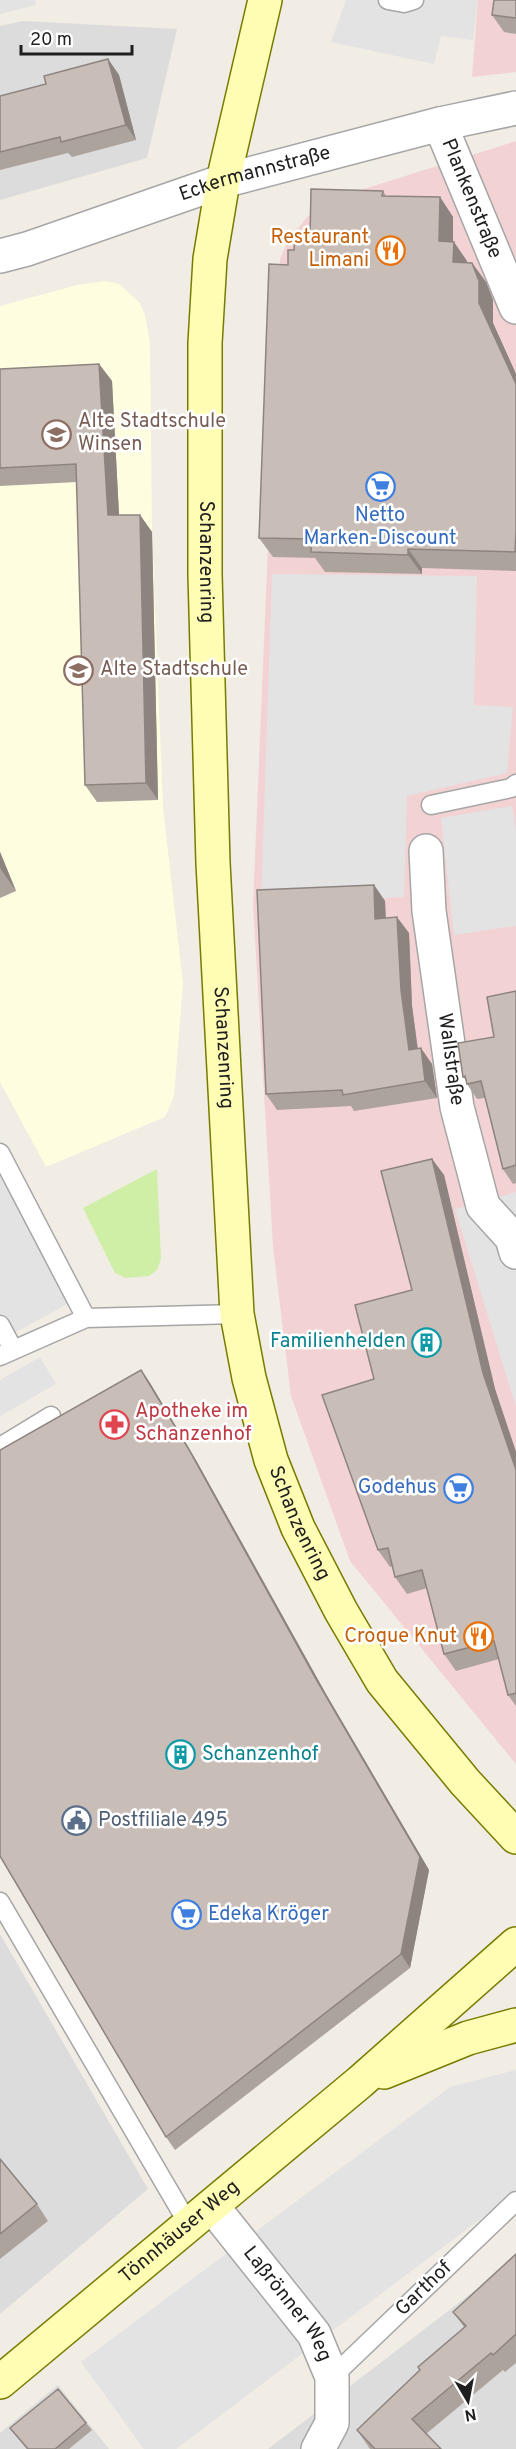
<svg xmlns="http://www.w3.org/2000/svg" width="516" height="2449" font-family="Overpass,sans-serif">
  <style>
    .residential { fill: #dddcdc }
    .commercial { fill: #f3d2d3 }
    .education { fill: #fffddf }
    .grass { fill: #cfefa6 }
    .parking { fill: #e3e3e3 }
    .lines { fill: none; stroke-linecap: round; stroke-linejoin: round }
    .service-casing { stroke: #a6a6a6; stroke-width: 21 }
    .minor-casing { stroke: #a6a6a6; stroke-width: 36 }
    .secondary-casing { stroke: #777c00; stroke-width: 36 }
    .service { stroke: #fff; stroke-width: 18 }
    .minor { stroke: #fff; stroke-width: 33 }
    .secondary { stroke: #fffdb4; stroke-width: 33 }
    .wall { fill: #ada39d }
    .shaded-wall { fill: #8d8480 }
    .building { fill: #c9bdb7; stroke: #8d8480; stroke-width: 1.5 }
    .labels { text-anchor: middle; dominant-baseline: central; stroke-width: 5; stroke-linejoin: round; paint-order: stroke }
    .street-label { font-size: 20px; fill: #1f1f1f; stroke: #fff }
    .food-label { font-size: 20px; fill: #c56008; stroke: #fff; text-anchor: end }
    .education-label { font-size: 20px; fill: #785e54; stroke: #fff; text-anchor: start }
    .shop-label { font-size: 20px; fill: #366cbe; stroke: #fff }
    .culture-label { font-size: 20px; fill: #0d838f; stroke: #fff; text-anchor: end }
    .health-label { font-size: 20px; fill: #be3a42; stroke: #fff; text-anchor: start }
    .service-label { font-size: 20px; fill: #4e5e75; stroke: #fff; text-anchor: start }
  </style>
  <rect width="100%" height="100%" fill="#f1ece4"/>
  <!-- residential -->
  <path class="residential" d="M23,21L177,29L147,158L0,200V26Z
    M0,1934L148,2189L0,2314Z
    M516,2259V2449H268Z
    M58,2385L109,2449H0V2433Z"/>
  <!-- commercial -->
  <path class="commercial" d="M478,0H516V72L472,77Z
    M516,141V1764L350,1561L291,1396L273,1247L253,905L280,259L289,239L308,216L326,201Z"/>
  <!-- education -->
  <path class="education" d="M105,281L119,284L140,303L145,315L150,343L152,532L163,807L183,984L174,1096L165,1117L46,1167L0,1082V306L77,285Z"/>
  <!-- grass -->
  <path class="grass" d="M157,1169L161,1259L157,1270L149,1276L126,1278L115,1273L83,1208Z"/>
  <!-- parking -->
  <path class="parking" d="M0,0H35L36,5L0,14Z
    M346,0H478L473,40L441,36L434,64L331,42Z
    M272,574L477,576L474,705L513,707L507,773L407,796L404,897L261,904Z
    M512,806L516,831V926L454,935L441,818Z
    M0,1176L69,1303L0,1341Z
    M516,1192V1407L455,1209Z
    M40,1357L56,1384L0,1416V1380Z
    M516,2070V2192L176,2449H144L81,2362L450,2087Z"/>
  <g class="lines">
    <defs>
      <path id="service" d="M388,0L404,3L414,0
        M431,805L511,788L516,784
        M0,1153L86,1318
        M0,1325L13,1349
        M0,1356L86,1318L237,1314
        M0,1447L51,1416
        M0,1902L189,2225
        M332,2377L516,2201"/>
      <g id="minor">
        <path id="s1" d="M440,124L516,307"/>
        <path id="s2" d="M0,256L27,249L223,181L440,124L516,108"/>
        <path id="s3" d="M426,851L429,911L457,1107L483,1206L512,1238L516,1252"/>
        <path id="s4" d="M212,2206L314,2334L332,2377V2423L318,2449"/>
      </g>
      <g id="secondary">
        <path id="s5" d="M265,0L223,181L210,259L205,343V575L213,863L237,1314L249,1378L271,1460L298,1528L341,1611L382,1681L465,1782L516,1837"/>
        <path d="M384,2072L468,2038L516,2025"/>
        <path id="s6" d="M0,2382L360,2082L516,1944"/>
      </g>
    </defs>
    <!-- service casing -->
    <use href="#service" class="service-casing"/>
    <!-- minor casing -->
    <use href="#minor" class="minor-casing"/>
    <!-- secondary casing -->
    <use href="#secondary" class="secondary-casing"/>
    <!-- service -->
    <use href="#service" class="service"/>
    <!-- minor -->
    <use href="#minor" class="minor"/>
    <!-- secondary -->
    <use href="#secondary" class="secondary"/>
  </g>
  <!-- wall -->
  <path class="wall" d="M516,0V34L504,32L492,15Z
    M108,59L119,75L136,140L72,157L68,153L0,170V96L46,84Z
    M383,191L386,196L440,197L453,217V242L467,261V263H472L486,282L493,300V323L516,374V571L422,568V574L325,572L315,558L273,557L259,538L288,265L294,250L310,238Z
    M99,364L112,381L119,515H140L152,532L158,800L97,802L85,785L77,482L0,486V369Z
    M0,852L16,891L0,898Z
    M374,885L385,901L386,918L409,933L412,1006L418,1049L432,1064L437,1098L354,1111L351,1106L277,1110L266,1094Z
    M516,991V1183L513,1184L503,1169L485,1098L477,1099L467,1084L466,1080L463,1077L494,1037Z
    M432,1159L444,1175L495,1389L516,1452V1706L508,1695L499,1659L456,1671L444,1654L427,1588L407,1594L395,1577L393,1566L390,1567L378,1550L412,1290Z
    M141,1370L150,1383L197,1462L326,1694L429,1870L410,1968L175,2150L166,2137Z
    M0,2159L37,2204L48,2221L0,2259Z
    M516,2254V2363L505,2372L503,2370L426,2434L441,2449H370L357,2430L464,2327L453,2312Z
    M86,2423L92,2430L69,2449H27L10,2428Z"/>
  <!-- shaded-wall -->
  <path class="shaded-wall" d="M108,59L119,75L136,140L126,125Z
    M440,197L453,217V261L439,241Z
    M454,242L467,261L466,282L453,262Z
    M472,263L486,282L493,300V323L516,374V384L479,303Z
    M99,364L112,381L120,533L108,515Z
    M140,515L152,532L158,800L146,783Z
    M408,549L422,568V574L408,555Z
    M0,852L16,891L2,871L0,867Z
    M374,885L385,901L386,935L375,919Z
    M397,917L409,933L412,1006L420,1067L409,1050L401,990Z
    M421,1048L432,1064L437,1098L425,1081Z
    M432,1159L444,1175L495,1389L516,1452V1470L483,1373Z
    M141,1370L150,1383L197,1462L326,1694L429,1870L410,1968L401,1954L317,1681Z"/>
  <!-- building -->
  <path class="building" d="M494,0H516V18L492,15Z
    M108,59L126,125L61,142L60,137L0,152V96L46,84L44,76Z
    M311,189L383,191L382,196L440,197L439,241L454,242L453,262L472,263L479,281V303L516,384V531L515,552L408,549V555L311,552L312,539L259,538L269,264L288,265V250H294L295,238H310Z
    M99,364L108,515H140L146,783L85,785L76,464L0,468V369Z
    M374,885L375,919L397,917L401,990L409,1050L421,1048L425,1081L343,1095L342,1090L266,1094L257,890Z
    M516,991V1165L503,1169L481,1081L467,1084L465,1076L463,1077L458,1043L494,1037L487,997Z
    M432,1159L483,1373L516,1470V1693L508,1695L494,1641L444,1654L422,1570L395,1577L388,1548L378,1550L322,1395L374,1379L355,1305L412,1290L381,1171Z
    M141,1370L188,1448L317,1681L420,1857L401,1954L166,2137L0,1856V1450Z
    M0,2159L37,2204L0,2234Z
    M516,2254V2334L493,2355L491,2353L412,2419L441,2449H375L357,2430L420,2370L418,2367L466,2326L453,2312Z
    M58,2389L86,2423L55,2449H28L10,2428Z"/>
  <!-- icons -->
  <defs>
    <symbol id="restaurant-ring" viewBox="-11 -11 22 22"><circle r="9.5" fill="#fff" stroke="#e8710a" stroke-width="1.5"/><path d="M-5-6h1v4h1v-4h1v4h1v-4h1v5L-1.5 .5V6h-2V.5L-5-1ZM5-6V6H3V1.5H1.5Q1.5-4 5-6Z" fill="#e8710a"/></symbol>
    <symbol id="school-ring" viewBox="-11 -11 22 22"><circle r="9.5" fill="#fff" stroke="#8d6e63" stroke-width="1.5"/><path d="M0-5L7-2L0 1L-7-2ZM-4 1L0 2.5L4 1V4Q0 6-4 4Z" fill="#8d6e63"/></symbol>
    <symbol id="supermarket-ring" viewBox="-11 -11 22 22"><circle r="9.5" fill="#fff" stroke="#3f7fe0" stroke-width="1.5"/><path d="M-6-5.5h2.5l.6 2H6L4.5 2H-2.5L-4.4-4H-6ZM-1.5 3.2a1.3 1.3 0 1 0 .1 0ZM3 3.2a1.3 1.3 0 1 0 .1 0Z" fill="#3f7fe0"/></symbol>
    <symbol id="building-ring" viewBox="-11 -11 22 22"><circle r="9.5" fill="#fff" stroke="#0f9aa8" stroke-width="1.5"/><path d="M-4-6H4V6H1V3H-1V6H-4ZM-2.5-4.3h1.7v1.8h-1.7ZM.8-4.3h1.7v1.8H.8ZM-2.5-1h1.7V.8h-1.7ZM.8-1h1.7V.8H.8Z" fill="#0f9aa8"/></symbol>
    <symbol id="pharmacy-ring" viewBox="-11 -11 22 22"><circle r="9.5" fill="#fff" stroke="#e0444e" stroke-width="1.5"/><path d="M-2-6h4v4h4v4h-4v4h-4v-4h-4v-4h4Z" fill="#e0444e"/></symbol>
    <symbol id="civic-ring" viewBox="-11 -11 22 22"><circle r="9.5" fill="#fff" stroke="#5c6f8a" stroke-width="1.5"/><path d="M-.6-6.5H3V-4.5H.6V-3L4-1V1h2V6H-6V1h2V-1L-.6-3ZM-1.2 2.5V6h2.4V2.5Z" fill="#5c6f8a"/></symbol>
  </defs>
  <g fill-rule="evenodd">
    <use href="#restaurant-ring" x="374" y="234" width="33" height="33"/>
    <use href="#school-ring" x="40" y="418" width="33" height="33"/>
    <use href="#supermarket-ring" x="364" y="470" width="33" height="33"/>
    <use href="#school-ring" x="62" y="654" width="33" height="33"/>
    <use href="#building-ring" x="410" y="1326" width="33" height="33"/>
    <use href="#pharmacy-ring" x="98" y="1408" width="33" height="33"/>
    <use href="#supermarket-ring" x="442" y="1472" width="33" height="33"/>
    <use href="#restaurant-ring" x="462" y="1620" width="33" height="33"/>
    <use href="#building-ring" x="164" y="1738" width="33" height="33"/>
    <use href="#civic-ring" x="60" y="1804" width="33" height="33"/>
    <use href="#supermarket-ring" x="170" y="1898" width="33" height="33"/>
  </g>
  <g class="labels">
    <!-- street labels -->
    <g class="street-label">
      <text stroke="none"><textPath href="#s2" startOffset="268">Eckermannstraße</textPath></text>
      <text stroke="none"><textPath href="#s1" startOffset="81">Plankenstraße</textPath></text>
      <text stroke="none"><textPath href="#s5" startOffset="568">Schanzenring</textPath></text>
      <text stroke="none"><textPath href="#s5" startOffset="1054">Schanzenring</textPath></text>
      <text stroke="none"><textPath href="#s3" startOffset="210">Wallstraße</textPath></text>
      <text stroke="none"><textPath href="#s5" startOffset="1540">Schanzenring</textPath></text>
      <text stroke="none"><textPath href="#s6" startOffset="234">Tönnhäuser Weg</textPath></text>
      <text transform="translate(424 2289) rotate(-44)">Garthof</text>
      <text stroke="none"><textPath href="#s4" startOffset="124">Laßrönner Weg</textPath></text>
    </g>
    <!-- food labels -->
    <g class="food-label">
      <text x="369" y="238">Restaurant<tspan x="369" dy="23">Limani</tspan></text>
      <text x="457" y="1637">Croque Knut</text>
    </g>
    <!-- education labels -->
    <g class="education-label">
      <text x="78" y="422">Alte Stadtschule<tspan x="78" dy="23">Winsen</tspan></text>
      <text x="100" y="670">Alte Stadtschule</text>
    </g>
    <!-- shop labels -->
    <g class="shop-label">
      <text x="380" y="516">Netto<tspan x="380" dy="23">Marken-Discount</tspan></text>
      <text x="437" y="1488" text-anchor="end">Godehus</text>
      <text x="208" y="1915" text-anchor="start">Edeka Kröger</text>
    </g>
    <!-- culture labels -->
    <g class="culture-label">
      <text x="406" y="1342">Familienhelden</text>
      <text x="202" y="1755" text-anchor="start">Schanzenhof</text>
    </g>
    <!-- health labels -->
    <g class="health-label">
      <text x="135" y="1412">Apotheke im<tspan x="135" dy="23">Schanzenhof</tspan></text>
    </g>
    <!-- service labels -->
    <g class="service-label">
      <text x="98" y="1821">Postfiliale 495</text>
    </g>
  </g>
  <!-- north arrow -->
  <g transform="translate(468 2401) rotate(170)" stroke="#ffffff" stroke-width="4.5" paint-order="stroke">
  <path d="M0-4.5L10 22L0 15L-10 22Z" fill="#1f1f1f"/>
  <text y="-9" font-size="16" font-weight="bold" text-anchor="middle" fill="#1f1f1f">N</text>
  </g>
  <!-- scale -->
  <path d="M21 45v9h111v-9" fill="none" stroke="#1f1f1f" stroke-width="3"/>
  <text x="30" y="45" font-size="18" fill="#1f1f1f" stroke="#ffffff" stroke-width="4.5" paint-order="stroke">20 m</text>
</svg>
